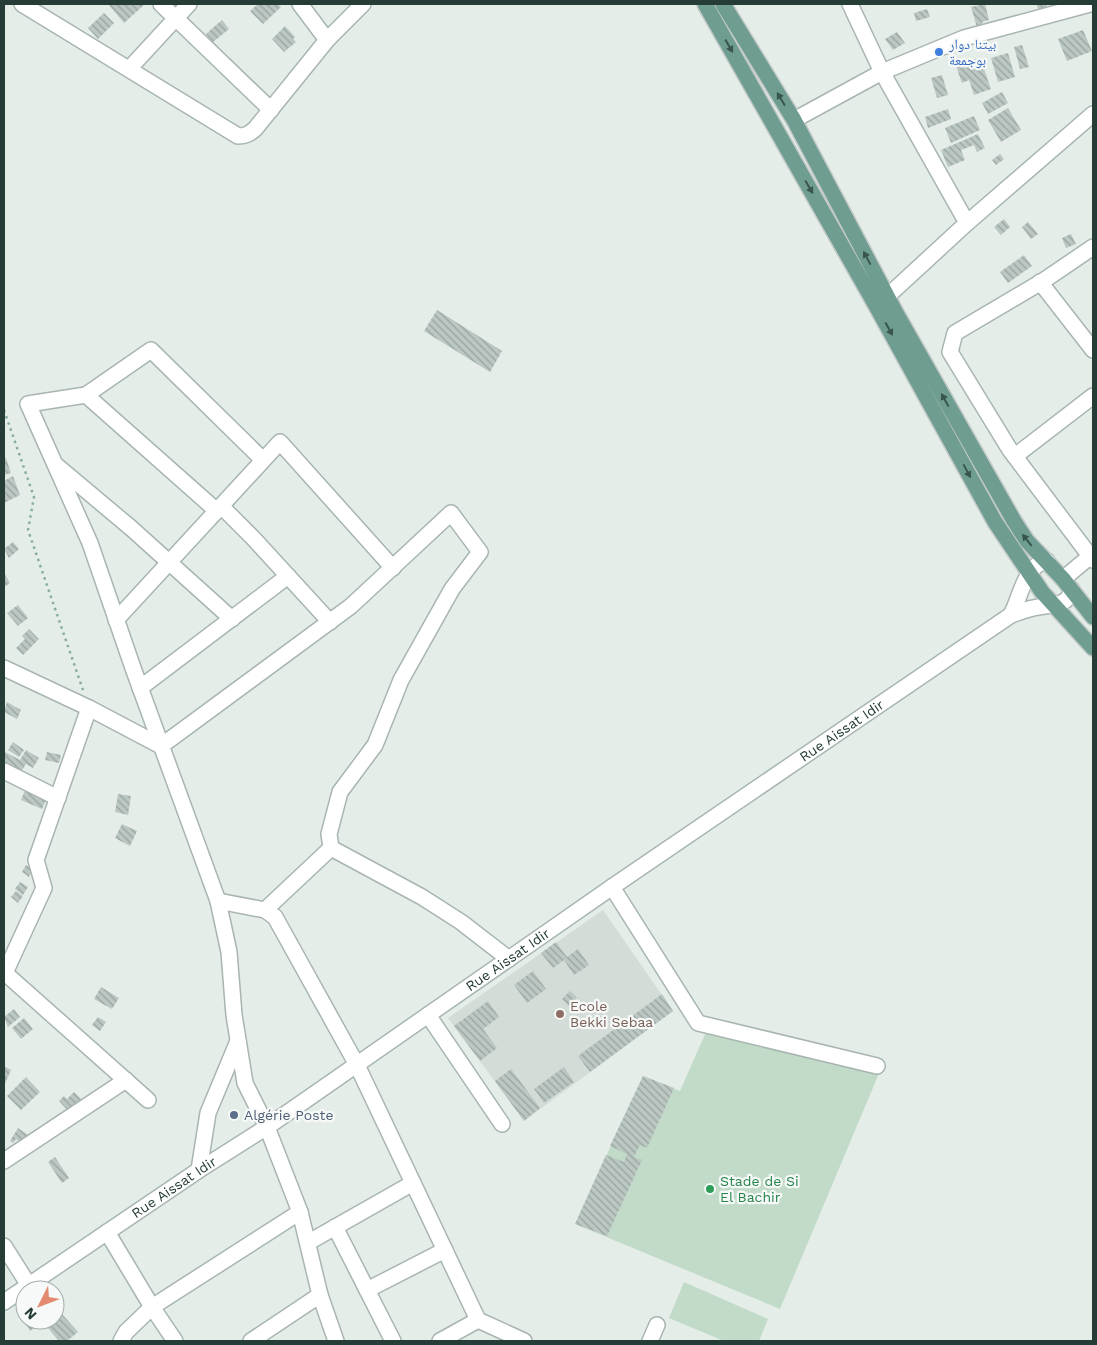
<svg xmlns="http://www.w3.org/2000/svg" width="1097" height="1345" font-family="'Work Sans','Noto Naskh Arabic',sans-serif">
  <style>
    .built { fill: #d4dcd8 }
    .grass { fill: #c1dbc8 }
    .building { fill: url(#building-back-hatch) }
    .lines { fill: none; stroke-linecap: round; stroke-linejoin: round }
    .minor-casing { stroke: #a8b5b0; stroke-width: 18 }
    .major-casing { stroke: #c2c9c7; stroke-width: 18 }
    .path { stroke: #89ada1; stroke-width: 2.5; stroke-dasharray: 2.5 4; stroke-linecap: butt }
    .minor { stroke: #fff; stroke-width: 15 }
    .major { stroke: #6f9d91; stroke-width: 15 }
    .oneway { fill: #38554e }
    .shop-dot { fill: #3f7fe0; stroke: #f6f9f7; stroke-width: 2 }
    .education-dot { fill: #8d6e63; stroke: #f6f9f7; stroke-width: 2 }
    .service-dot { fill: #5c6f8a; stroke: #f6f9f7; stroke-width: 2 }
    .leisure-dot { fill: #2e9e5b; stroke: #f6f9f7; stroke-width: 2 }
    .labels { text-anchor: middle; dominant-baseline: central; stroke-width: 4.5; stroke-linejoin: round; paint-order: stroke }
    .shop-label { font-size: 14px; fill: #366cbe; stroke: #f6f9f7; text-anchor: start }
    .street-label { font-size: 14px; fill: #263d37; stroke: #f6f9f7 }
    .education-label { font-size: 14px; fill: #785e54; stroke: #f6f9f7; text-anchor: start }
    .service-label { font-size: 14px; fill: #4e5e75; stroke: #f6f9f7; text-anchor: start }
    .leisure-label { font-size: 14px; fill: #27864d; stroke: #f6f9f7; text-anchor: start }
  </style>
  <defs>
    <pattern id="building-back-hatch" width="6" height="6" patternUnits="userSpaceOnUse" patternTransform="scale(1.25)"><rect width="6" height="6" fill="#bbc7c2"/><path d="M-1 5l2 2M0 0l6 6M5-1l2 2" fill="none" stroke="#98a39e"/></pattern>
  </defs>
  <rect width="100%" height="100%" fill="#e5ede9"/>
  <!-- built -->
  <path class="built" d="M603,910L673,1011L524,1121L448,1018Z"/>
  <!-- grass -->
  <path class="grass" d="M706,1032L880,1071L780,1309L575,1224L643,1076L680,1091Z
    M684,1282L768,1319L759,1341H724L669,1318Z"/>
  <!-- building -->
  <path class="building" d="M108,4H143L144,5L124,23Z
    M258,4H278L281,7L263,24L250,11Z
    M985,4L989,20L982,22L985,32L979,34L971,7Z
    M1036,4H1046L1049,11L1041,15Z
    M927,9L930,17L916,21L914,13Z
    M104,13L114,23L98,39L88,28Z
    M222,20L229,29L213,42L206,34Z
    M285,26L295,37L293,39L296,42L284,52L272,39Z
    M1083,30L1092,51L1067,61L1058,39Z
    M897,32L905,43L893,50L885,39Z
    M1022,45L1029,67L1020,69L1014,47Z
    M1008,53L1015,77L998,82L991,58Z
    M980,58L991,89L974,95L969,80L962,83L956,66Z
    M942,75L948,95L937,98L931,78Z
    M1002,92L1008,103L988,114L982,103Z
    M1008,108L1021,130L1001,142L988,120Z
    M948,109L951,119L928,128L925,117Z
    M974,116L980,130L951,143L945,128Z
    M978,134L985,148L977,152L974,145L961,150L965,160L948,167L941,150Z
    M1000,154L1004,159L996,165L992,160Z
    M1004,219L1010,227L1001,235L994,227Z
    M1028,222L1038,234L1031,239L1022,227Z
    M1071,234L1076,244L1066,248L1062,238Z
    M1024,255L1032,266L1008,283L1000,272Z
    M437,310L502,351L490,372L424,331Z
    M4,458H6L11,473L4,475Z
    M13,476L20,495L4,503V481Z
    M13,542L19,549L9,558L4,549Z
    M4,573L10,583L4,587Z
    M18,605L28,618L18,626L7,613Z
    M29,629L39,639L23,655L16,648L25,639L22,636Z
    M7,702L21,710L17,719L4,712Z
    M13,742L24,750L19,757L8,750Z
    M26,750L39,758L33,768L26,764L17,778L4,770L5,752L20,760Z
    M47,752L61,755L59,763L45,760Z
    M26,788L47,797L42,809L21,800Z
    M118,794L131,796L128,815L115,812Z
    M122,824L137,831L130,846L115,838Z
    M26,865L33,870L29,877L22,872Z
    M20,882L28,887L23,895L15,889Z
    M16,891L23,896L18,903L11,897Z
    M556,942L567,957L578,949L589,965L574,975L564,960L553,968L541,953Z
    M533,971L546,989L527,1003L514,985Z
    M101,987L119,998L112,1009L94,999Z
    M570,991L577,998L569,1006L562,999Z
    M662,994L673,1011L590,1072L578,1056Z
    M488,1001L499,1017L483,1029L497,1048L480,1061L454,1026Z
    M14,1009L20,1017L8,1027L4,1017Z
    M98,1017L106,1022L100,1031L92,1025Z
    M24,1018L33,1029L21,1039L12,1028Z
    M4,1066L11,1070L4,1086Z
    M564,1067L574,1082L544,1103L534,1089Z
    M511,1069L540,1108L524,1121L495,1081Z
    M643,1076L674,1088L647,1148L640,1145L634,1157L642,1160L607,1236L575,1224L606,1155L624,1162L627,1154L610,1146Z
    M26,1077L40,1092L21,1110L7,1096Z
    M74,1092L82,1100L69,1112L59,1101L64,1096L67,1099Z
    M18,1128L28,1135L22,1143L16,1139L13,1143L10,1141Z
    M55,1157L69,1178L62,1183L48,1162Z
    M62,1314L78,1332L67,1341H59L47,1327Z
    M29,1320H42L43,1322L30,1331L25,1323Z"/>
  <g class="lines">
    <defs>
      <g id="minor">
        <path d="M22,4L238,136C246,136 249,134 255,129L327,40L363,4"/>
        <path d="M161,4L271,110"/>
        <path d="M300,4L327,40"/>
        <path d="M850,4L882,72L967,223"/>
        <path d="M129,69L189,4"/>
        <path d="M794,120L882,72L964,38L1090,4"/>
        <path d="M1093,247L1043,281L955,333L950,352L1010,450L1093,560"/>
        <path d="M1040,282L1093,350"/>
        <path d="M879,304L967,223L1093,114"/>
        <path d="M86,395L151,350L263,460"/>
        <path d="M1015,456L1093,396"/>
        <path d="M57,466L131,528L232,619"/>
        <path d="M221,506L254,539L330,622"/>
        <path d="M217,511L86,395L28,404L90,543L133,668L218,901L229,952L234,1015L245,1083L267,1127L300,1212L320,1295L336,1341"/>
        <path d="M1063,579L1093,554"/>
        <path d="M1011,615C1021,597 1024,565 1047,561"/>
        <path d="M116,620L280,442L393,568"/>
        <path d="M4,668L89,708L161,746L351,606L451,513L480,552L452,589L401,680L375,745L340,792L329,834L331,848"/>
        <path d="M140,688L288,576"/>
        <path d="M4,771L58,798"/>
        <path d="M612,887L698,1023L877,1066"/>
        <path d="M218,901L265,910L275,917L357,1065L478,1320L524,1341"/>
        <path d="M265,910L331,848L422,897L461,922L509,959"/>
        <path d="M5,973L148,1100"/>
        <path d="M4,975L44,888L36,860L89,708"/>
        <path d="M428,1015L502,1124"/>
        <path d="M4,1161L126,1080"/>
        <path d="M199,1170L208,1113L238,1041"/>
        <path d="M335,1227L393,1341"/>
        <path d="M107,1232L152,1307L175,1341"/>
        <path d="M309,1242L413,1183"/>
        <path d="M4,1246L28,1284"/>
        <path d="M367,1290L445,1250"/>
        <path id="s1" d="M4,1302L199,1170L267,1127L612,887L1011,615C1020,612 1029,608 1039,607C1053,604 1067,607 1072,590"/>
        <path d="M121,1341L126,1332L152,1307L300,1212"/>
        <path d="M251,1341L320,1295"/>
        <path d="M440,1341L478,1320"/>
        <path d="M650,1341L657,1325"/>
      </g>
      <path id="major" d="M705,4L875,304L995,522L1042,592L1093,648
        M723,4L794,120L896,313L1014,521L1027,541L1063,579L1093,617"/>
    </defs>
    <!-- minor casing -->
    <use href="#minor" class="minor-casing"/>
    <!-- major casing -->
    <use href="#major" class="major-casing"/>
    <!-- path -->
    <path class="path" d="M4,410L34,497L28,530L83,690"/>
    <!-- minor -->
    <use href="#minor" class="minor"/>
    <!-- major -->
    <use href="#major" class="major"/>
  </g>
  <!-- one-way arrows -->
  <defs><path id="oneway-solid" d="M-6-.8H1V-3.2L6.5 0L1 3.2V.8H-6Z" transform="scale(1.25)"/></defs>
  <g class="oneway">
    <use href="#oneway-solid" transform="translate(729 46) rotate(60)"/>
    <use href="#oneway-solid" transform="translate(781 99) rotate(-121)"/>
    <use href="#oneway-solid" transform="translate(809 187) rotate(60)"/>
    <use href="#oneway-solid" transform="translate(867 258) rotate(-118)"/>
    <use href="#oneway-solid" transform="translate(889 329) rotate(61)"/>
    <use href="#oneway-solid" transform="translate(945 400) rotate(-119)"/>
    <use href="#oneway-solid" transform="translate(967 471) rotate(62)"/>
    <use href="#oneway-solid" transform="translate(1027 540) rotate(-129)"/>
  </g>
  <!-- markers -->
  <circle class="shop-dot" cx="939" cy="52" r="5"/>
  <circle class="education-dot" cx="560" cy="1014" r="5"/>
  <circle class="service-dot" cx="234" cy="1115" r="5"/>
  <circle class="leisure-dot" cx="710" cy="1189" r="5"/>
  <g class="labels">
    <!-- shop labels -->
    <g class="shop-label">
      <text x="949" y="44">بيتنا دوار<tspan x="949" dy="16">بوجمعة</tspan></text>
    </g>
    <!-- street labels -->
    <g class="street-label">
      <text stroke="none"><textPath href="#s1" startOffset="1014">Rue Aissat Idir</textPath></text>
      <text stroke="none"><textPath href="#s1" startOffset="609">Rue Aissat Idir</textPath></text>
      <text stroke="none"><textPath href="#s1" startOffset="205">Rue Aissat Idir</textPath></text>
    </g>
    <!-- education labels -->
    <g class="education-label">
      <text x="570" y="1006">Ecole<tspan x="570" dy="16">Bekki Sebaa</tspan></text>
    </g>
    <!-- service labels -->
    <g class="service-label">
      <text x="244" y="1115">Algérie Poste</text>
    </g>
    <!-- leisure labels -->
    <g class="leisure-label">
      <text x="720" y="1181">Stade de Si<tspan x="720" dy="16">El Bachir</tspan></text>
    </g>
  </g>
  <!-- border -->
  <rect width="1097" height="1345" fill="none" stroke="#263d37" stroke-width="10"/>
  <!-- north arrow -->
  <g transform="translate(40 1305) rotate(228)"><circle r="24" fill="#f6f9f7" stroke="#a3aeaa"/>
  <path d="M0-4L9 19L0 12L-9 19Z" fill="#e38a6e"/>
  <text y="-8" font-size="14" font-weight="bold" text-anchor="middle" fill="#263d37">N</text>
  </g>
</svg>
